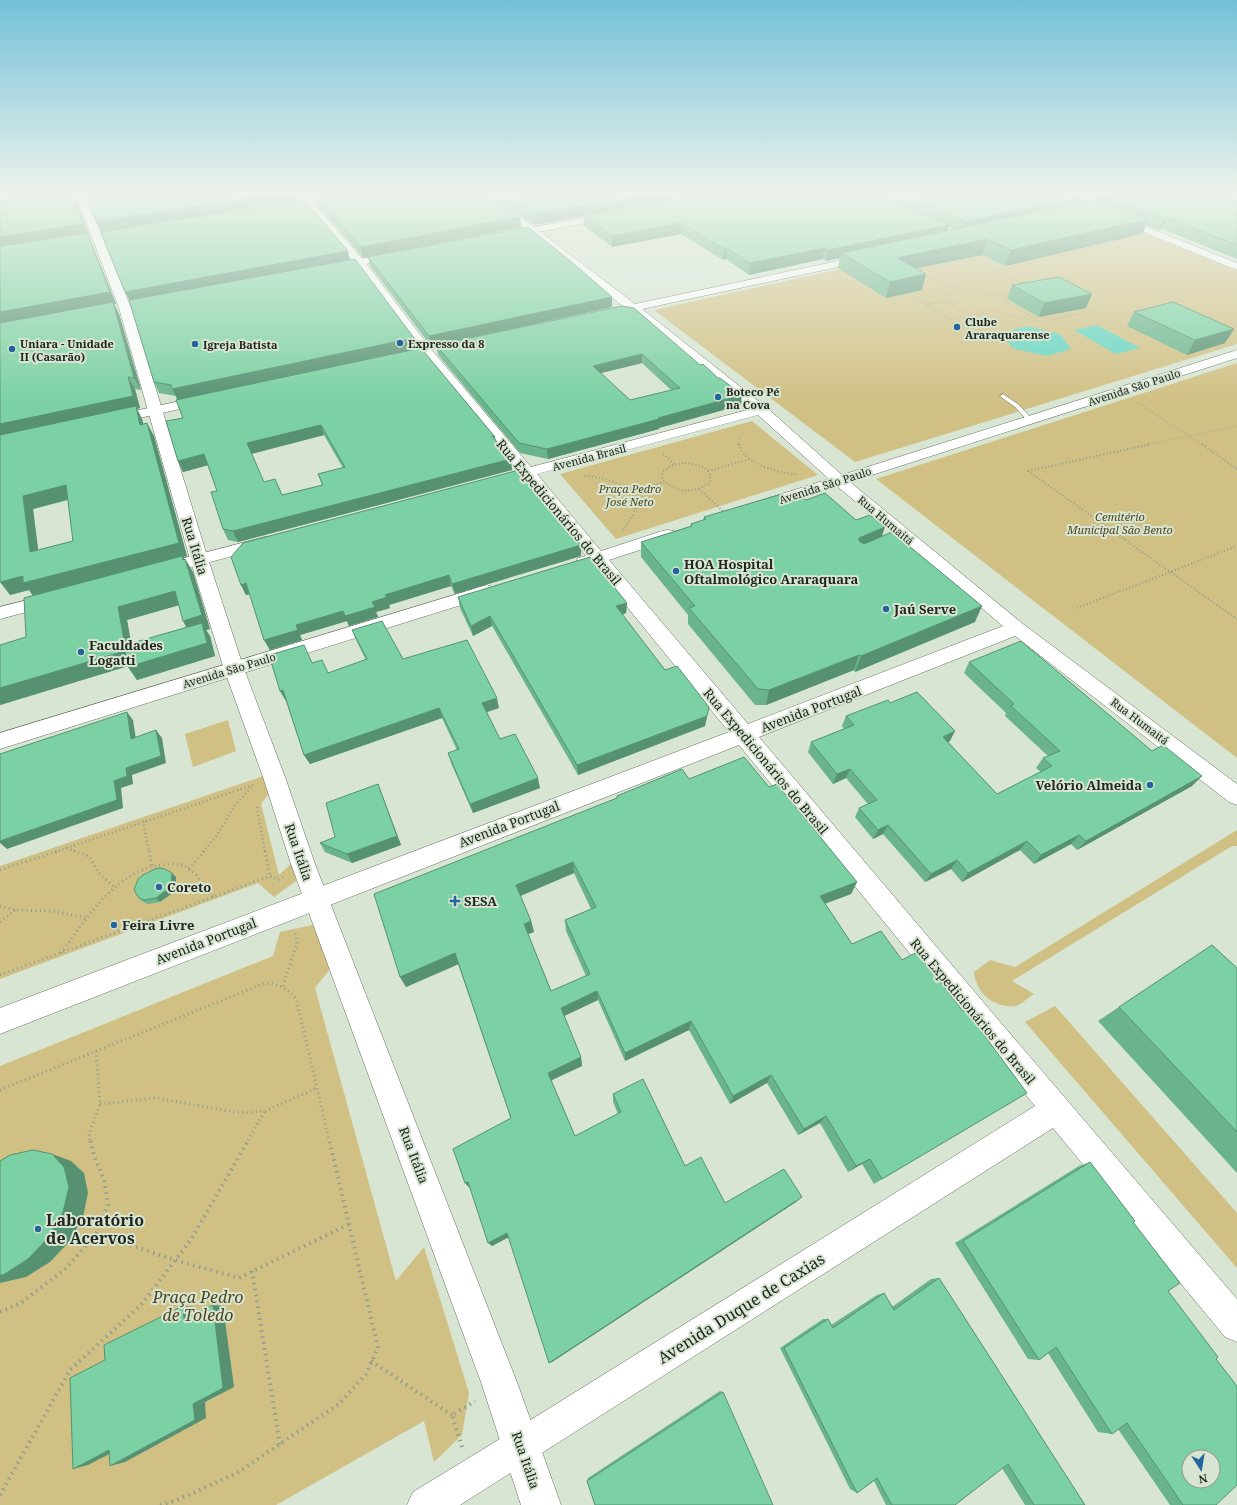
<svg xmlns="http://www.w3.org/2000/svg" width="1237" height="1505" font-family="'Noto Serif',serif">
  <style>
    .green { fill: #d1c084 }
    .water { fill: #63d5c2 }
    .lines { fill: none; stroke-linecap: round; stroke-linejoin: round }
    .lane-casing { stroke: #63705f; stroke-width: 1 }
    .street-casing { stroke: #63705f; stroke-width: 1 }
    .secondary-casing { stroke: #63705f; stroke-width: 1 }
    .path-far5 { stroke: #929d8e; stroke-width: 1; stroke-dasharray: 0.5 1.5; stroke-linecap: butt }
    .path-far4 { stroke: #929d8e; stroke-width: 1.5; stroke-dasharray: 0.5 2; stroke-linecap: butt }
    .path-far3 { stroke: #929d8e; stroke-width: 2; stroke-dasharray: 1 2.5; stroke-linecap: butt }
    .path-far2 { stroke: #929d8e; stroke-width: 2.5; stroke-dasharray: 1 3; stroke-linecap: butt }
    .path-far1 { stroke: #929d8e; stroke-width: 3; stroke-dasharray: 1 3.5; stroke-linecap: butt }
    .path { stroke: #929d8e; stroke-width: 4; stroke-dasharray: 1.5 4.5; stroke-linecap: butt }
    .lane { fill: #fff; fill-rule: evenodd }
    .street { fill: #fff; fill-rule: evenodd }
    .secondary { fill: #fff; fill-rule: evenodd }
    .wall { fill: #6ab48c; fill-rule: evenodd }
    .shaded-wall { fill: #569272 }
    .building { fill: #7bd1a3; stroke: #569272; fill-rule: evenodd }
    .poi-dot { fill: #22669b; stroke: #d7e5d2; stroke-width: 1.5 }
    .labels { text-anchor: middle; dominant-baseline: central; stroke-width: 4; stroke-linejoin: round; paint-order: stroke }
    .far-poi-label { font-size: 11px; font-weight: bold; fill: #21261f; stroke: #d7e5d2; text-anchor: start }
    .far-street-label { font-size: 11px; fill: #21261f; stroke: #d7e5d2 }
    .far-park-label { font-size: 11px; font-style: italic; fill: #504521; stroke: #d7e5d2 }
    .street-label { font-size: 13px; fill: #21261f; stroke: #d7e5d2 }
    .poi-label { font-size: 13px; font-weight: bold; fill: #21261f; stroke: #d7e5d2; text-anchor: start }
    .near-poi-label { font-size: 16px; font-weight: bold; fill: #21261f; stroke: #d7e5d2; text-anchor: start }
    .near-park-label { font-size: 16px; font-style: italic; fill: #504521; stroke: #d7e5d2 }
    .near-street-label { font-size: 16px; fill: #21261f; stroke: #d7e5d2 }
  </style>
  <rect width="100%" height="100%" fill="#d7e5d2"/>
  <!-- green -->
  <path class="green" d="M1094,213L1237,271V344L855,462L654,310Z
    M1237,363V758L876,479Z
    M752,421L818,475L616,539L560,474Z
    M228,720L236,751L193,767L185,734Z
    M269,774L274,787L261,804L279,875L295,860L300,878L274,897L258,883L0,979V866Z
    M1237,830V846H1232L1012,981L1034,994C1029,997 1024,1002 1018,1005C1015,1007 1010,1006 1006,1006C988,1003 976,990 974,972L990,960L1015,967Z
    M317,924L337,960L315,988L396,1281L424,1247L469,1393L462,1435L434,1462L424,1421L276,1505H0V1066L273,956L280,932Z
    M1055,1006L1237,1213V1268L1025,1022Z"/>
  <!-- water -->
  <path class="water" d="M1097,325L1140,348L1116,354L1074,330Z
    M1026,326L1060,334L1071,349L1047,356L1012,348L1003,333Z"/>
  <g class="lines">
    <defs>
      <path id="lane" d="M1003,394L1019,405L1032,419V421H1028L1015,407L1001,397L1000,396Z"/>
      <path id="street" d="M296,193H304L364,261L431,349L531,467L751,409L631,312L605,317L601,316L599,314L601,312L624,307L480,193H489L635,304L866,255L870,256L871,258L870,260L866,261L642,309L766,407L842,475L1237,350V358L850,482L1023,624L1237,784V805L1229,802L1015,636L759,737L1001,1023L1237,1299V1342L1225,1337L1053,1128L460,1505H407L413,1492L508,1434L1035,1106L739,745L0,1034V1008L729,732L593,565L584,567L578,566L576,562L578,558L586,556L523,478L514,481L509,479L506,476L509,473L517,471L423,355L356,265ZM758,415L829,479L753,503L751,506L753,509L759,511L765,509L837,486L1003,626L748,724L609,560L674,539L676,535L674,531L668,530L662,531L601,551L537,474Z
        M660,193H670L685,202L680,205L661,195Z
        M1117,215L1237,263V270L1114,220L1112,218Z
        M207,395L212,396L214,399L212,402L112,424L107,423L105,420L107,417L112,416Z
        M265,537L271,538L273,542L271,546L160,575L154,574L151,570L154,566Z
        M487,585L493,587L496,591L493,595L0,749V733Z
        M51,594L57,596L60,600L57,604L0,619V607Z"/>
      <path id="secondary" d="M75,193H84L131,308L208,559L244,669L285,777L315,864L518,1385L561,1505H521L482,1385L291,864L263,777L224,669L190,559L119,308Z
        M354,193H374L369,196L278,211L273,208L278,205Z
        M614,212L619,215L617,217L502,239L497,236L502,233Z
        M398,252L402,253L403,255L402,257L329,271L323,268L329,265Z"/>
    </defs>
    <!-- lane casing -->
    <use href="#lane" class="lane-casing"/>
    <!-- street casing -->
    <use href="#street" class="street-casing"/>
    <!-- secondary casing -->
    <use href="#secondary" class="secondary-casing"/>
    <!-- path-far5 -->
    <path class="path-far5" d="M973,258L1024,284
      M916,271L984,256
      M997,271L1125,240
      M924,275L940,284L993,295L1009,304
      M940,284L954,304
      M904,292L925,304
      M993,295L1012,291
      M929,304L945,301L951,304"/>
    <!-- path-far4 -->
    <path class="path-far4" d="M923,303L926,305
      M934,303L926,305L951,320L969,316
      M949,303L969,316
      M953,303L954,305
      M1008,303L1035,319
      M969,316L992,310L1040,322L1096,311
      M1138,403L1203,445
      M739,445V439L743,433
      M1147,445L1237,426"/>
    <!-- path-far3 -->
    <path class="path-far3" d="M739,444C743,464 779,473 796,474
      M1202,444L1237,469
      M663,454L674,464
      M685,463C698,464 713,467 710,483C693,493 676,495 662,478L663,471L670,466Z
      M708,471L750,459
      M1028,471L1237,619
      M1028,471L1151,444
      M585,476C610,478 622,482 637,503L633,516L623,530
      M699,489L724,512
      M630,492L664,482
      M1077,608L1237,546"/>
    <!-- path-far2 -->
    <path class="path-far2" d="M257,807L265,852
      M143,821L149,852
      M67,848L77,852
      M55,852L253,785
      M203,852L217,835L233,808L253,785"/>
    <!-- path-far1 -->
    <path class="path-far1" d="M74,851L89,856L98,872L114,887
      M149,851L152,867
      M265,851L270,876
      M189,869L204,851
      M0,870L58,851
      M0,906L15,910L52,911L88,918
      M0,922L15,910
      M61,953C92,911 124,857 184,865L196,875L213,897
      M0,975L270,876L278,880L283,877
      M283,986L297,943L295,932
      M0,1090L265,983C278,984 287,988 296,998L329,1140
      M100,1104L156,1098L240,1113L265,1111L317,1088
      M90,1140L89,1134L100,1104L96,1051
      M248,1140L265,1111"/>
    <!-- path -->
    <path class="path" d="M96,1234L175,1260L239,1278L349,1224
      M252,1271L280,1445
      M0,1312L21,1303L65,1269L96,1234L108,1205L104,1179L94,1156L90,1139
      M371,1361L452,1415
      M462,1447L452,1415L475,1401
      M0,1495L70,1370L141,1305L190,1241L249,1139
      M160,1505L175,1501L237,1473L339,1404L366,1374L378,1348L329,1139"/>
    <!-- lane -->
    <use href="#lane" class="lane"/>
    <!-- street -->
    <use href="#street" class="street"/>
    <!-- secondary -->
    <use href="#secondary" class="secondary"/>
  </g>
  <!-- wall -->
  <path class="wall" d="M0,193H73V194L89,235H88L92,244L116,304H114L119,314L141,390L135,389L140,408L137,409L142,419L143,424L154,436L187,556L183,557L184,559H185L193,572L210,629L206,630L210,636L215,656L137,680L128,666L0,705V645L26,637L33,596L29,590L10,595ZM68,500L73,541L38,550L33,509ZM179,605L186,627L131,644L127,620Z
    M298,193L300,200L350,260L414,338L416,349L495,437L496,441L511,459L512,470L238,542L228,540L223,529L217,491L208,465L183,472L178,461L183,418L177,400L176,396L159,393L154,382L129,300L97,222ZM324,435L343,468L318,474L322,485L282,495L264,482L251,454Z
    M306,193H489L520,217L521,227L381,255L612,297V307L431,346L370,266L368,257L363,258L318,206L315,198H311Z
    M491,193H670L669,199L680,197L672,193H1237V259L1162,229L1158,230L1146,225L1142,234L1005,266L982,255L916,268L922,290L886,298L838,268L840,258L826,261L823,259L749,275L726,259L723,260L681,234L612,247L584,226V216L534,225ZM1081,200L1086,202L1080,203ZM1111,201L1110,204L1105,202ZM949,226L955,229L948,230Z
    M1012,285L1086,308L1039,317L1007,299Z
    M622,306L741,405L659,428V429L548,459L520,453L438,355L436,345ZM642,363L671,390L630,400L601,373Z
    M1134,312L1234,329L1225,343L1187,355L1127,326Z
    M787,499L806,500L856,520L882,536L975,622L855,672L854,670L766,705H755L688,624V615L641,557V542L691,526V524L703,520L704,517Z
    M581,545V556L455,594L451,586L389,605L390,608L376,612L378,617L349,626L347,621L300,635L302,640L270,650L264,640L250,594L246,595L241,585Z
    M458,597L627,603L626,613L622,615L665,670L707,717L705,726L578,775L492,626L473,636L460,608Z
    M352,630L403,659L499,708L487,712L500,739L540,788L473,813L451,763L448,753L457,750L442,718L310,764L304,755L286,701L280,691L312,663L328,673L366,660L356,640Z
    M969,662L1192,786L1077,850L1071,844L1034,864L1020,850L962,882L951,869L925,882L883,834L873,839L855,817L859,808L868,804L846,778L833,784L808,752L811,742L844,729L842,726L846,716L890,703L950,741L948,742L997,794L1041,772L1036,768L1043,758L1048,756L1005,716L1006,713L964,673Z
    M689,779L769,787L857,882L851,894L825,904L852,944L902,960L1027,1093L874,1184L862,1164L848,1172L820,1123L798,1135L767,1083L730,1104L689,1030L625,1061L598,1000L564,1016L581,1057L582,1066L551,1080L575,1136L618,1114L613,1102V1094L685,1166L725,1203L796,1202L552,1362L549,1363L509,1237L492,1246L470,1188L465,1183L511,1118L458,964L406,987L400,977L617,798V796ZM574,873L591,909L565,920L566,931L586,976L551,991L528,934L534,932L531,921L520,896Z
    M378,784L401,845L352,863L325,852L320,843L335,837Z
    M176,877L175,889L171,894L160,902L148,904L143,902L139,898Z
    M1212,945L1237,968V1173L1098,1021Z
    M1090,1162L1133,1222L1168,1291L1216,1359V1505H1170L1118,1429L1112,1434L1098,1432L1048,1353L1039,1360L1028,1359L955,1243L1079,1166Z
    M939,1278L1085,1505H1025L1002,1468L955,1505H886L874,1481L857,1493L850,1489L780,1348L823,1319H828L831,1325L877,1295L884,1293L892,1307L931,1279Z
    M720,1391L723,1392L587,1481L588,1478Z"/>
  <!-- shaded-wall -->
  <path class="shaded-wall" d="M71,193H73V194L89,235H88L92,244L116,304H114L119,314L141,390L134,378L0,325V237Z
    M280,193H298L300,200L102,232L97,222Z
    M309,193H347L315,196V198H311Z
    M659,193H670L669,201L584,215V216L534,225L533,214Z
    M683,193H715L682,199Z
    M1104,193H1148L1112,199L1111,201L1093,204L1097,194Z
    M1082,197L1078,208L962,232L965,222Z
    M520,217L521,227L363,258L361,247Z
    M1168,218L1162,229L1158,230L1163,219Z
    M1149,219L1142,234L1005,266L1011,250Z
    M681,223V234L612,247V236Z
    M949,225L946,235L841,253L840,258L826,261L828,250Z
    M987,239L982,255L893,273L897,258Z
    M727,248L726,259L723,260L724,249Z
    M825,248L823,259L749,275L750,263Z
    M348,251L350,260L130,301L125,292Z
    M926,274L922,290L886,298L890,282Z
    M1092,294L1086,308L1039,317L1044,303Z
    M612,297V307L431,346L429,336Z
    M1234,329L1225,343L1187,355L1195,340Z
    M414,338L416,349L178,400L172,389Z
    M642,354V363L593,375V366Z
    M128,377L135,389L140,408L137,409L142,419L147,437L0,438V424Z
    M742,395L741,405L659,428V429L548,459L547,449Z
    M147,423L154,436L187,556L183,557L187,564L185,559L193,572L210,629L206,630L210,636L215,656L137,680L128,667L190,634L183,621L188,569L34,597L29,590L10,595L0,582L23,576L179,543Z
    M321,425L324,435L251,454L247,443Z
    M204,454L209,465L183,472L178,461Z
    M511,459L512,470L238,542L233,531Z
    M66,485L74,498L33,509L40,565L30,552L23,496Z
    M885,527L880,542L854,554L859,538Z
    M581,545V556L455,594L452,584Z
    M449,575L451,586L389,605L390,608L376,612L378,617L349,626L345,616L385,595Z
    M246,583L251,594L246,595L241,585Z
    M175,591L183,604L127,620L134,658L125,645L118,607Z
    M627,603L626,613L616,617V606Z
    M982,606L975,622L855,672L861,656Z
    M343,611L347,621L300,635L302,640L270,650L264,640L296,625Z
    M490,616L492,626L473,636L471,626Z
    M125,651L135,664L0,705V688Z
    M859,655L854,670L766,705L769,690Z
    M283,690L288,701H286L280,691Z
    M497,698L499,708L484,713L482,703Z
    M709,707L705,726L578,775L577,765Z
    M439,708L442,718L310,764L304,755Z
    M127,712L133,720L137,746L131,739Z
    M156,730L162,738L166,763L132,775L133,784L121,788L123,808L7,849L0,843V841L114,781L126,768Z
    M955,731L950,741L938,747L943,737Z
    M850,769L846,778L833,784L837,774Z
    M1202,776L1192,786L1077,850L1086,841Z
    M538,778L540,788L473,813L470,804Z
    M378,784L401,845L352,863L347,854Z
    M888,825L883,834L873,839L878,830Z
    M1079,835L1071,844L1034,864L1041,855Z
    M1027,841L1020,850L962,882L968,873Z
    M957,860L951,869L925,882L931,874Z
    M573,862L574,873L518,897L516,885Z
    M172,873L176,877L175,889L171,894L160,902L156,898Z
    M857,882L851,894L815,907L820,896Z
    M531,921L534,932L526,935L524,924Z
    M455,953L459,964L406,987L400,977Z
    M597,991L598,1000L562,1017L561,1008Z
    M691,1021L689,1030L625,1061V1053Z
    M581,1057L582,1066L550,1081L548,1073Z
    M771,1075L767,1083L730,1104L733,1096Z
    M826,1116L820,1123L798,1135L804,1129Z
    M52,1154L71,1161L84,1173L88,1193L83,1217L70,1241L50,1262L26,1277L0,1283V1275Z
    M870,1159L862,1164L848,1172L856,1166Z
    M468,1182L470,1188L465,1183Z
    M802,1197L796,1202L552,1362L549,1363Z
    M507,1233L511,1236L492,1246L488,1243Z
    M213,1305L223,1306L234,1387L205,1402L206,1418L125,1462L110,1466L193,1404Z
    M183,1306L194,1307L195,1321L184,1320Z
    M123,1447L88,1465L73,1469L109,1450Z"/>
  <!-- building -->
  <path class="building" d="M0,193H71L84,224L0,237Z
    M85,193H280L97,222Z
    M333,193H489L520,217L361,247L315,196Z
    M504,193H659L533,214Z
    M706,193H878L949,225L828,250L825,248L750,263L727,248L724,249L681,223L612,236L584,215Z
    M900,193H1071L1082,197L965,222Z
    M1094,193H1104L1097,194Z
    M1142,193H1237V245L1168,218L1163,219L1112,199Z
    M304,199L348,251L125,292L101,232Z
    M1098,199L1149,219L1011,250L987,239L897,258L926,274L890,282L841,253Z
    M528,227L568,259L612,297L429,336L368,257Z
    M87,233L110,292L0,312V246Z
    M355,259L414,338L172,389L171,385L154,382L129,300Z
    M1059,277L1092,294L1044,303L1012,285Z
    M113,302L134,378L128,377L133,396L0,424V323Z
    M1173,302L1234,329L1195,340L1134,312Z
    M622,306L634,308L700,365L703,364L718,378H720L742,395L658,418L659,419L547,449L519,443L436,345ZM642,354L680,388L630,400L593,366Z
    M421,348L495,437L492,436L511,459L233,531L223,529L211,492L217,491L204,454L178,461L166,421L183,418L176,400ZM321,425L345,467L318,474L323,485L282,495L275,479L264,482L247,443Z
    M136,406L140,425L147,423L179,543L23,583V576L0,582V435ZM66,485L73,541L30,552L23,496Z
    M519,470L581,545L452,584L449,575L385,595L387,597L372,602L375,607L345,616L343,611L296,625L298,630L264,640L246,583L241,585L231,557L243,543Z
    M825,493L856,520L870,515L885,527L859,538V541L864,544L892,532L982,606L861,656L859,655L769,690L758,689L689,608L695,606L641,542L692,526L691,524L706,519L704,517L782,494L787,499L801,495L806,500Z
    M182,556L183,560L185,559L202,615L183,621L175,591L118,607L125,645L202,623L207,643L128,667L125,651L0,688V645L26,637L24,598Z
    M590,557L627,603L616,606L665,670L677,666L709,707L707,716L577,765L490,616L471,626L458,597Z
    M382,621L403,659L467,640L497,698L482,703L500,739L515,734L538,778L470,804L448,753L459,749L439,708L304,755L283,690L280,691L269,655L304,645L312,663L322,660L328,673L367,659L352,630Z
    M1021,641L1152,751L1163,745L1202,776L1086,841L1079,835L1041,855L1027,841L968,873L957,860L931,874L888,825L878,830L859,808L877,800L850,769L837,774L811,742L854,725L846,716L888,700L890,703L917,692L955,731L943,737L997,794L1052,766L1043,758L1060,751L1011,706L1014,704L969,662Z
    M127,712L131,739L156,730L161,756L126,768L127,776L114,781L117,800L0,841V754Z
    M744,757L769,787L777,784L857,882L820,896L852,944L881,931L902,960L917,952L962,1010L967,1012L1027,1093L882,1179L870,1159L856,1166L826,1116L804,1129L771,1075L733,1096L691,1021L625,1053L597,991L561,1008L581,1057L548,1073L575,1136L621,1112L613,1094L643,1079L685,1166L701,1157L725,1203L784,1169L802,1197L549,1363L507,1233L488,1243L468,1182L465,1183L453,1149L511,1118L455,953L400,977L374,894L617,798V796L682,769L689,779ZM573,862L596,907L565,920L590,974L551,991L524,924L531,921L516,885Z
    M378,784L397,836L347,854L320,843L335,837L326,803Z
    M160,868L165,869L172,873L171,885L167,890L156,898L144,900L139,898L134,890L138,879L143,875L155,869Z
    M1212,945L1237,968V1132L1119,1007Z
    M33,1150L52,1154L64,1167L69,1187L63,1212L49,1237L28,1259L3,1275H0V1161L10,1155Z
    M1090,1162L1135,1221L1133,1222L1180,1283L1168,1291L1218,1357L1216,1359L1237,1386V1485L1216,1505H1183L1127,1423L1112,1434L1056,1347L1039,1360L963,1241ZM1189,1457H1213V1481H1189Z
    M939,1278L1085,1505H1034L1008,1464L955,1505H892L877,1478L857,1493L784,1348L828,1319L833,1328L884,1293L894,1310Z
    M213,1305L223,1388L193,1404L195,1420L110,1466L109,1450L73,1469L70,1378L105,1360L104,1345L183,1306L184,1320Z
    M723,1392L773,1505H595L587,1481Z"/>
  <!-- sky -->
  <linearGradient id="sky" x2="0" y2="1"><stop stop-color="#73c1d9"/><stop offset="0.48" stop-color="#edf3eb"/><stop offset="1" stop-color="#edf3eb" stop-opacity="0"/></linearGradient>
  <rect width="1237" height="403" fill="url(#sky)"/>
  <!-- markers -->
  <g class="poi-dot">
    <circle cx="957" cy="327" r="4"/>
    <circle cx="400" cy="343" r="4"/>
    <circle cx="195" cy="344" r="4"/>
    <circle cx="12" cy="349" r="4"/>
    <circle cx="718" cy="397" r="4"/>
    <circle cx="676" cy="571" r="4"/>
    <circle cx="886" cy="609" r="4"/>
    <circle cx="81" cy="652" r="4"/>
    <circle cx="1150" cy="785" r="4"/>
    <circle cx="159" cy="887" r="4"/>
    <path d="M453 895h4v4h4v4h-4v4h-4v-4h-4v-4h4z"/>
    <circle cx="114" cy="925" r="4"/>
    <circle cx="38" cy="1229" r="4"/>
  </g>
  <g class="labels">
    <!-- far-poi labels -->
    <g class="far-poi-label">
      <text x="965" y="321">Clube<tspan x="965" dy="13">Araraquarense</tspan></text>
      <text x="20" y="343">Uniara - Unidade<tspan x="20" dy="13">II (Casarão)</tspan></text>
      <text x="408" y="343">Expresso da 8</text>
      <text x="203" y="344">Igreja Batista</text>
      <text x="726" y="391">Boteco Pé<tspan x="726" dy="13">na Cova</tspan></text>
    </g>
    <!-- far-street labels -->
    <g class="far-street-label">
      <text transform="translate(1134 387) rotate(-18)">Avenida São Paulo</text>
      <text transform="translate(589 457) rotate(-15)">Avenida Brasil</text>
      <text transform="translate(825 485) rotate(-18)">Avenida São Paulo</text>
      <text transform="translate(886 520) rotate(40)">Rua Humaitá</text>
      <text transform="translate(229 670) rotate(-17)">Avenida São Paulo</text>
      <text transform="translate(1140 721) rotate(37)">Rua Humaitá</text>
    </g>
    <!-- far-park labels -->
    <g class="far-park-label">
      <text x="630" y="488">Praça Pedro<tspan x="630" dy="13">José Neto</tspan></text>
      <text x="1120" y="516">Cemitério<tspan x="1120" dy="13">Municipal São Bento</tspan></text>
    </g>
    <!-- street labels -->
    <g class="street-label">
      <text transform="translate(559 512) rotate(50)">Rua Expedicionários do Brasil</text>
      <text transform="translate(195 546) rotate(73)">Rua Itália</text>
      <text transform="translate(811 709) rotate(-21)">Avenida Portugal</text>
      <text transform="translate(766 761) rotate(50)">Rua Expedicionários do Brasil</text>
      <text transform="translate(509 824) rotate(-21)">Avenida Portugal</text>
      <text transform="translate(299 852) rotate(71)">Rua Itália</text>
      <text transform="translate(206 941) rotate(-21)">Avenida Portugal</text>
      <text transform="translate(973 1011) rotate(50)">Rua Expedicionários do Brasil</text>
      <text transform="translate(414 1155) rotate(69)">Rua Itália</text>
      <text transform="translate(526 1460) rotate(71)">Rua Itália</text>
    </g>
    <!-- poi labels -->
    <g class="poi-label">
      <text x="684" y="564">HOA Hospital<tspan x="684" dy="15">Oftalmológico Araraquara</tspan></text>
      <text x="894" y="609">Jaú Serve</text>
      <text x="89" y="645">Faculdades<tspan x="89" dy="15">Logatti</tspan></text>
      <text x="1142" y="785" text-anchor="end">Velório Almeida</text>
      <text x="167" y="887">Coreto</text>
      <text x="464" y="901">SESA</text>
      <text x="122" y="925">Feira Livre</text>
    </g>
    <!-- near-poi labels -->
    <g class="near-poi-label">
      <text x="46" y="1220">Laboratório<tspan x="46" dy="18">de Acervos</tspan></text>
    </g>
    <!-- near-park labels -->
    <g class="near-park-label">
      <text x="198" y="1297">Praça Pedro<tspan x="198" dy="18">de Toledo</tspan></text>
    </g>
    <!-- near-street labels -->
    <g class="near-street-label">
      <text transform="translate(741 1308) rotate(-32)">Avenida Duque de Caxias</text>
    </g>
  </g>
  <!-- north arrow -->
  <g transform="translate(1201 1469) rotate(168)"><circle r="19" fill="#d7e5d2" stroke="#8e998a"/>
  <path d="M0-3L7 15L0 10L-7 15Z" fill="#22669b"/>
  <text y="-6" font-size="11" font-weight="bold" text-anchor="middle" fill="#21261f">N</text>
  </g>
</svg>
